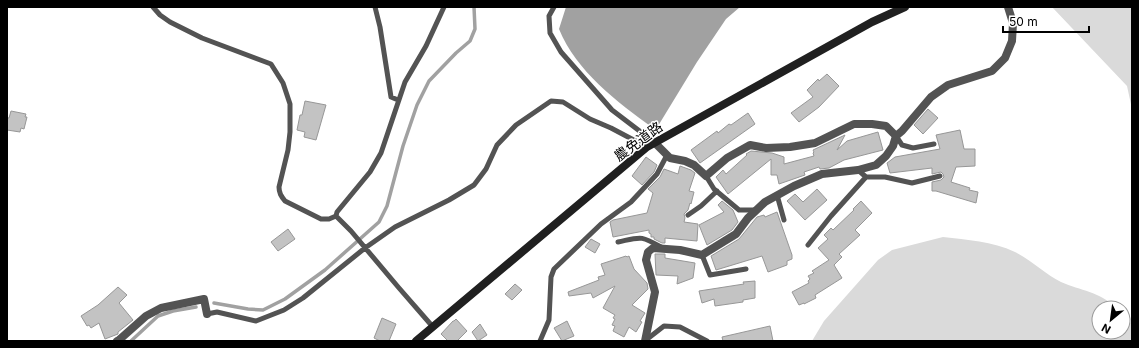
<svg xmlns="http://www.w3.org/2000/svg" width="1139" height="348" font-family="Inter,'Noto Sans JP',sans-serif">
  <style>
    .green { fill: #dadada }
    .water { fill: #a1a1a1 }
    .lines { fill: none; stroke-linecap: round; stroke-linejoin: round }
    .stream { stroke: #a1a1a1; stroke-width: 3.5 }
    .building { fill: #c3c3c3; stroke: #979797 }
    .lane { stroke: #535353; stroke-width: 5 }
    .street { stroke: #535353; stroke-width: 8 }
    .secondary { stroke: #202020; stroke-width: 8 }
    .labels { text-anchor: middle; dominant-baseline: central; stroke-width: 3; stroke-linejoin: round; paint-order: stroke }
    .street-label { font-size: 14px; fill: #000; stroke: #fff }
  </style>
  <rect width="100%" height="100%" fill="#fff"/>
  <!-- green -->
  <path class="green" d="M1052,7H1132V109L1127,86Z
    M943,237C967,240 992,241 1015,252C1031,260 1045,274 1061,282C1081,291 1099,291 1116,308H1099V332H1123V315L1132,324V341H812L824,321L878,260L892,250Z"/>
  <!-- water -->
  <path class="water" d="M566,7H740L726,19L697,62L658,126L653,128C617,102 576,71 559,29Z"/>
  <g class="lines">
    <!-- stream -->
    <path class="stream" d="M214,303L248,309L263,310L285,299L325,270L379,222L387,206L403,146L417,105L429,81L456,53L470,41L475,29L474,7
      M131,341L158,316L173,311L196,307"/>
  </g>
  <!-- building -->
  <path class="building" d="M827,74L839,86L819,107L799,122L791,113L813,97L807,90L818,79L819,81Z
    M305,101L326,105L316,140L304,137L305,132L297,130L300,115H302Z
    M928,109L938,118L923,134L914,125Z
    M11,111L26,114L25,117H27L24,129L21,128L20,132L7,130V118H9Z
    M748,113L755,124L700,163L691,150L717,131L718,133L729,124L731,125Z
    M960,130L964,149H975V166L956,167L951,182L970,188L969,190L978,192L976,203L936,191H932V182L941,180L944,177L943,174L941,172L932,174V168L890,173L887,163L895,157L940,149L936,135Z
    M878,132L883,150L844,160L829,168L820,169L819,167L804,172L805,175L779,184L777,175H771V159L728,194L716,177L723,170L726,174L747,155L746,154L751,151L772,153L784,157V164L814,156L813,153L814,152L813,150L845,135L837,150L847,141Z
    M646,157L657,165L654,172L642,185L632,176Z
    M680,166L691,170L695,173L689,191L694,192L691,204L690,203L688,210L684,214L685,218L684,222L698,224L697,241L665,238V243H662L654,239V237H651V234L649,233V230L613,237L610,222L613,220L647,213L653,193L648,189L660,177L664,169L678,174Z
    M817,189L827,200L805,220L787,201L795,194L803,202Z
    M722,201L733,210L738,222L732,230L707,245L699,225L724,212L718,205Z
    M861,201L872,213L855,230L860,235L839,254L842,257L834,265L842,278L815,295L816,298L804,304V303L799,305L792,292L809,283L808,281L810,279L808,276L814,273L812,271L829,260L818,248L828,239L824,235L831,228L833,230L854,210L853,209Z
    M777,212L792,255V259L787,261V265L768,272L762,256L716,270L711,256L739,239L757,217L764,215L765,217Z
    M288,229L295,239L278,251L271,242Z
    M591,239L600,244L595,253L585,247Z
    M655,254H665V258L695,263L693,278L677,284L678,276L656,275Z
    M626,256L627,257L629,256L634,269L647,283L648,289L632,305L645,313L640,321L642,322L636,332L629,327L624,337L613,331L615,326L612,325L615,319L613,318L615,315L603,308L615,286L593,298L591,293L569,296L568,292L599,280L598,277L605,275L601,264Z
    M755,281V298L743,300V302L715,306L714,299L702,303L699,291L744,284L743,282Z
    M515,284L522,290L512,300L505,294Z
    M118,287L127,295L119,303L133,320L118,332V334L105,339L99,323L91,328L89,325L87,326L81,316L98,305Z
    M382,318L396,324L389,341H380L374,338Z
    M456,319L467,331L457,341H448L441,334L453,321H454Z
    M567,321L574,336L562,341L554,328Z
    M480,324L487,335L478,341L472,332Z
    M770,326L773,341H723L722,337Z"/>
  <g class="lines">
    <!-- lane -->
    <path class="lane" d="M153,7L160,15L170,22L202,38L271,64L283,83L290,104V132L288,150L279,187C279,193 281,196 285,201L321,219H329L336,216L351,231L399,288L433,327
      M375,7L380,27L391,97L398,100
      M554,7L549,16L550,33L561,52L612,110L654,142
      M896,136L902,145L913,148L934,144
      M706,176L714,189L739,210H757
      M866,177H885L912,183L940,176
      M777,195L784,220
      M688,215L701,206L717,191
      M336,216L337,212L370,172L381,153L405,82L426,46L444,7
      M618,242C641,237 640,235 661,247
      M808,245L831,216L866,177L858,170
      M702,255L710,275L746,269
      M207,314L217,312L256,321L284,310L303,298L365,248L395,227L449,200L474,185L486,169L497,145L516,125L551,101L563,102L590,119L611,128L647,147
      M646,340L664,326L680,327L707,341
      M540,341L549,320L551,277L554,269L601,224L631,202L657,174L667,155"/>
    <!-- street -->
    <path class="street" d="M654,142L670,158L685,161L694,165L706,176L727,158L750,145L766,148L790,147L815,143L854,124H872L886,126L896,136
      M117,341L119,340L146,316L161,308L204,299L207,314
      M645,341L655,292L646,260L648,252L653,248L680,250L702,255L736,234L748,218L765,202L794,186L822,174L858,170L876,165L886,156L893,146L896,136L902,131L931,97L948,85L992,71L1005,58L1012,41L1013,23L1008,7"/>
    <!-- secondary -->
    <path class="secondary" d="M416,341L647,147L872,22L905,7"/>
  </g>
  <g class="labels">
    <!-- street labels -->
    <g class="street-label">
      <text transform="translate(638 141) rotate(-36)">農免道路</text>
    </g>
  </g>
  <!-- border -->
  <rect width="1139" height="348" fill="none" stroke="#000000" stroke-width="16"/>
  <!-- north arrow -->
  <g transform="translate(1111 320) rotate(209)"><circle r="19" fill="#ffffff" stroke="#999999"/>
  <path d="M0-3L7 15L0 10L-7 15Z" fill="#000000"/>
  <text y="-6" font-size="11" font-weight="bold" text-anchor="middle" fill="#000000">N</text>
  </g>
  <!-- scale -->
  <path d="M1003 26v6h86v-6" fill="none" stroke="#000000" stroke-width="2"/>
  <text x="1009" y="26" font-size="12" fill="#000000" stroke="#ffffff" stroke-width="3" paint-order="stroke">50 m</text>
</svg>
